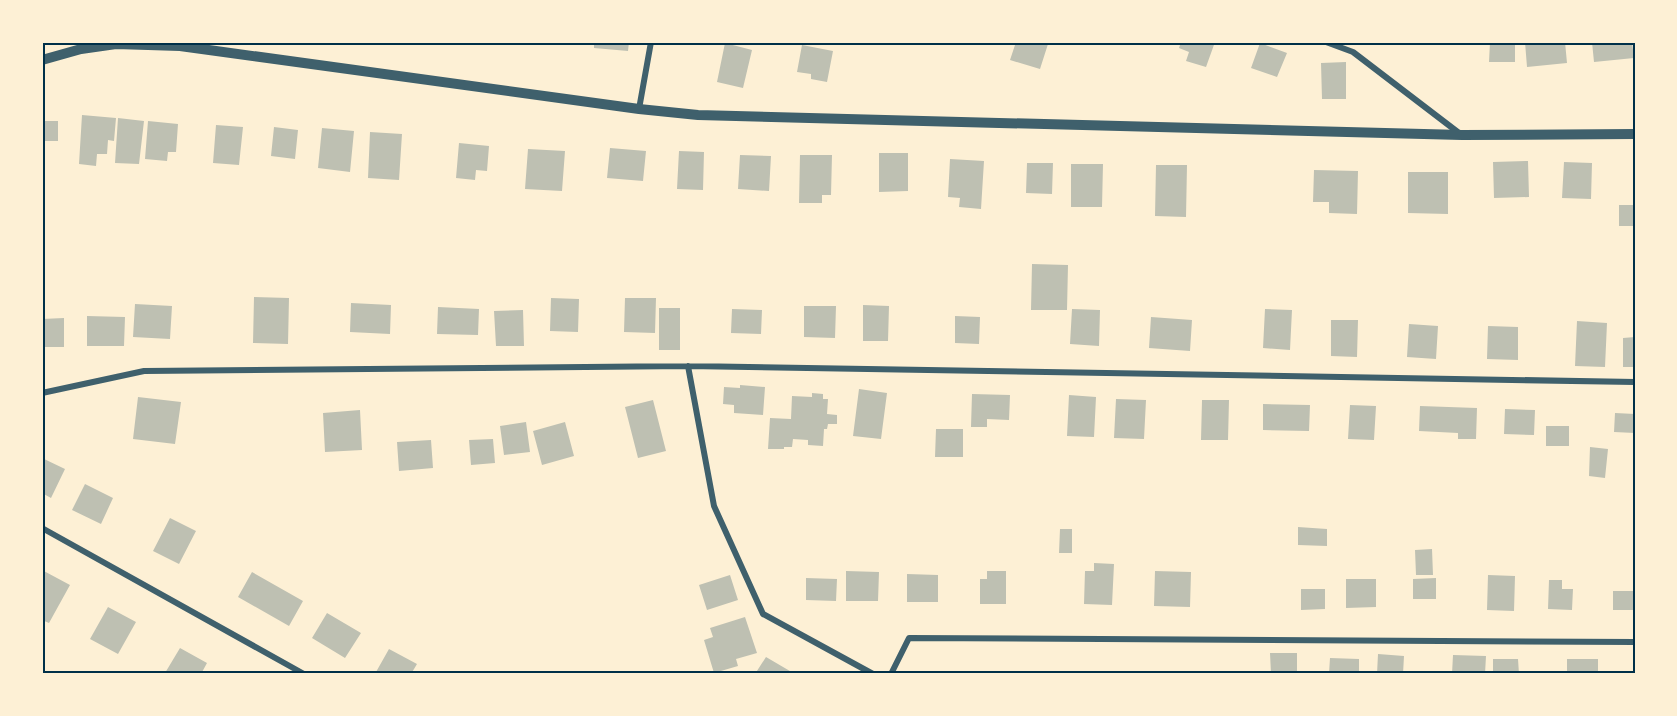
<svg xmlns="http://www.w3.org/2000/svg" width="1677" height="716" font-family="'DM Sans',sans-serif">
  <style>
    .building { fill: #bec0b2 }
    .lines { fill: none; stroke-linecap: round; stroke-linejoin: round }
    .minor { stroke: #3f606c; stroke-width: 6 }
    .tertiary { stroke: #3f606c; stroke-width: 10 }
    .neatline { fill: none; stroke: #003049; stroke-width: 2 }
  </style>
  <rect width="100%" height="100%" fill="#fdf0d5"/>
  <!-- building -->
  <path class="building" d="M594,42H629L628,51L594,48Z
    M1016,42H1041L1048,44L1040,69L1010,60Z
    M1181,42H1215L1206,67L1186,61L1189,52L1179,48Z
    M1490,42H1515V62H1489Z
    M1525,42H1565L1567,63L1527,67Z
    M1592,42H1632L1634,58L1594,62Z
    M725,43L752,50L743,88L717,82Z
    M1260,43L1287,53L1277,77L1251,68Z
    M802,45L833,51L827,82L811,79V74L797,72Z
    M1346,62V99H1322L1321,63Z
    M82,115L116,118L114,141L108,140L107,154H97L96,166L79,164Z
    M118,118L144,121L139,164L115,163Z
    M42,121H58V141H42Z
    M148,121L178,124L176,152H168L167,161L145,159Z
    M216,125L243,127L239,165L213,163Z
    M274,127L298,130L295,159L271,156Z
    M322,128L354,131L350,172L318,168Z
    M370,132L402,134L399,180L368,178Z
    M459,143L489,146L487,171L476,170L475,180L456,178Z
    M610,148L646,151L643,181L607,178Z
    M528,149L565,151L562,191L525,189Z
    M679,151L704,152L703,190L677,189Z
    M879,153H908V191L879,192Z
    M740,155L771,156L769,191L738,189Z
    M800,155H832L831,195H822V203H799Z
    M950,159L984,161L981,209L959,207L960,198L948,197Z
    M1528,161L1529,197L1494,198L1493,162Z
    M1564,162L1592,163L1591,199L1562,198Z
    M1027,163H1053L1052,194L1026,193Z
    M1071,164H1103L1102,207H1071Z
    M1156,165H1187L1186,217L1155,216Z
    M1314,170L1358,171L1357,214L1329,213V202H1313Z
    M1408,172H1448V214L1408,213Z
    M1619,205H1633V226H1619Z
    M1032,264L1068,265L1067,310H1031Z
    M254,297L289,298L288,344L253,343Z
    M551,298L579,299L578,332L550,331Z
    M625,298H656L655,333L624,332Z
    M351,303L391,305L390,334L350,332Z
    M135,304L172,306L170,339L133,337Z
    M863,305L889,306L888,341H863Z
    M804,306H836L835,338L804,337Z
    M438,307L479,309L478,335L437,334Z
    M659,308H680V350H659Z
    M732,309L762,310L761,334L731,333Z
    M1072,309L1100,310L1099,346L1070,344Z
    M1265,309L1292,310L1290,350L1263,348Z
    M523,310L524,346H496L494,311Z
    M87,316L125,317L124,346H87Z
    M955,316L980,317L979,344L955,343Z
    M1151,317L1192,320L1190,351L1149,348Z
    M64,318V347H42V319Z
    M1331,320H1358L1357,357L1331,356Z
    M1577,321L1607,323L1605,367L1575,366Z
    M1409,324L1438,326L1436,359L1407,357Z
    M1488,326L1518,327V360L1487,359Z
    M1635,337V367H1623V338Z
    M740,385L765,387L763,415L734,413V405L723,404L724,387L740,388Z
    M859,389L887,393L881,439L853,436Z
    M812,393L823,394V399H828L827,414L837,415V424H828L827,429H824L823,446L808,445V440L793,439L792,447H784V449H768L770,418L791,419L792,396L812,397Z
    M972,394L1010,395L1009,420L987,419V427H971Z
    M1069,395L1096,397L1094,437L1067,436Z
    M138,397L181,402L175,444L133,439Z
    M1116,399L1146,400L1144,439L1114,438Z
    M653,400L666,451L638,458L625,407Z
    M1202,400H1229L1228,440H1201Z
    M1263,404L1310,405L1309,431L1263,430Z
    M1350,405L1376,406L1374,440L1348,439Z
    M1420,406L1477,408L1476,439H1458V433L1419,431Z
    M1505,409L1535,410L1534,435L1504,434Z
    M360,410L362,450L325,452L323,413Z
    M1615,413L1635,414V433L1614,432Z
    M526,422L530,452L504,455L500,426Z
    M565,422L574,456L542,465L533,431Z
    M1546,426H1569V446H1546Z
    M936,429H963V457H935Z
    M493,439L495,463L471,465L469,440Z
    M431,440L433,468L399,471L397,442Z
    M1590,447L1608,449L1605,478L1589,476Z
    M42,458L65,469L51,498L42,493Z
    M85,484L113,498L101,524L72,510Z
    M170,518L196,531L179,564L153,551Z
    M1298,527L1327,529V546L1298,545Z
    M1060,529H1072V553H1059Z
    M1432,549L1433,575H1416L1415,550Z
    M1094,563L1114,564L1112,605L1084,604L1085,571H1094Z
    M42,570L70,585L49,623L42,620Z
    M846,571L879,572L878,601H846Z
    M987,571H1006V604H980V579H987Z
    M1155,571L1191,572L1190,607L1154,606Z
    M252,572L303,601L289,626L238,597Z
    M907,574L938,575V602H907Z
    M730,575L738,600L707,610L699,585Z
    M1488,575L1515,576L1514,611L1487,610Z
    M806,578L837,579L836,601L806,600Z
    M1436,578V599H1413V579Z
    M1346,579H1376V607L1346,608Z
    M1549,580H1562V589H1573L1572,610L1548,609Z
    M1301,589H1325V609L1301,610Z
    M1613,591H1635V610H1613Z
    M108,607L136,622L118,654L90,639Z
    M327,613L361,633L345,658L312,638Z
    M745,617L757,653L736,659L738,666L714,673L704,640L713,637L710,628Z
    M180,648L207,663L201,674L165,673Z
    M389,649L417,664L411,674H380L376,672Z
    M1270,653H1297V674H1271Z
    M1378,654L1404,656L1403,674H1377Z
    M1453,655L1486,656L1485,674H1452Z
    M766,657L795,674H755Z
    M1330,658L1359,659V674H1329Z
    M1493,659H1518L1519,674H1493Z
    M1567,659H1598V674H1567Z"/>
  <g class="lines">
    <!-- minor -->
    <path class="minor" d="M1326,42L1353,52L1459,133
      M639,109L651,42
      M688,366L714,506L763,614L873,674
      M42,393L144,371L688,366L1635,382
      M42,528L304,674
      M891,674L909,638L1635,642"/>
    <!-- tertiary -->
    <path class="tertiary" d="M42,60L81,49L116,44L180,46L639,109L698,115L1462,135L1635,134"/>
  </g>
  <!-- border -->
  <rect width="1677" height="716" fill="none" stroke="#fdf0d5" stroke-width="87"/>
  <rect x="44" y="44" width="1590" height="628" class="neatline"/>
</svg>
